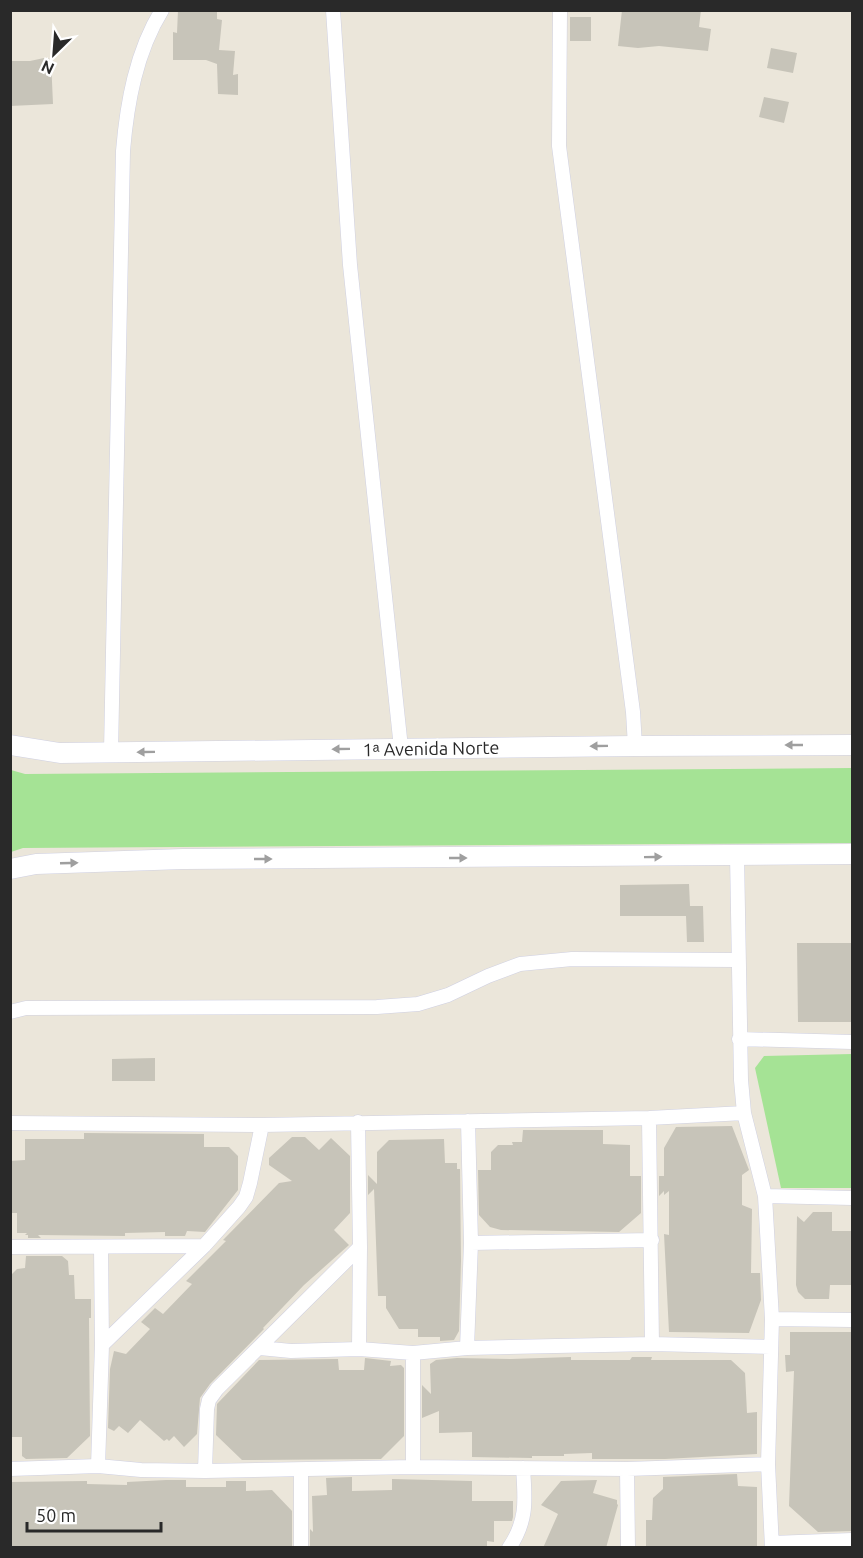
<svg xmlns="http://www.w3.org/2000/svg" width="863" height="1558" font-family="Ubuntu,sans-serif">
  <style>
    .green { fill: #a5e395 }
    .building { fill: #c7c4b9 }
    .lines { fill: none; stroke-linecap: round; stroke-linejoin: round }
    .minor-casing { stroke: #cfd0e2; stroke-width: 15 }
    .secondary-casing { stroke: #cfd0e2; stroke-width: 21 }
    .minor { stroke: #fff; stroke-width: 14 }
    .secondary { stroke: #fff; stroke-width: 20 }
    .oneway { fill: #9f9f9f }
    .labels { text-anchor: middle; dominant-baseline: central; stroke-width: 4.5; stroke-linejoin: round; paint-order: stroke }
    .street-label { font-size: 18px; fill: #292929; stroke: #fff }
  </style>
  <rect width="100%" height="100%" fill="#ebe6da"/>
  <!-- green -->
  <path class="green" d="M852,768V843L23,848L11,852V770L25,774Z
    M852,1054V1188H781L755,1068L764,1056Z"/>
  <!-- building -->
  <path class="building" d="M178,10H217V19L222,20L219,50L235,51L233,75L238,74V95L218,94L217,64L206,60H173V32L177,33Z
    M622,10H701L699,27L711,29L708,51L659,46L638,48L618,46Z
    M570,17H591V41H570Z
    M771,48L797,53L793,73L767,68Z
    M44,58L51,59L53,104L10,106V61H30Z
    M764,97L789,102L784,123L759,117Z
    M689,884L690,906H703L704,942H687L686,916H620V885Z
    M797,943H851V1022H798Z
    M155,1058V1081H112V1059Z
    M732,1126L749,1170L742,1175V1205L752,1209L751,1273H760L761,1300L749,1333L669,1332L664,1234L669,1235V1191L664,1195V1191L659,1196V1176H664V1148L676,1127Z
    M523,1130H603V1144L630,1145V1176H641V1213L619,1232L501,1230L490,1227L479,1215L478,1170H491V1152L498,1145H513L512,1142H522Z
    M84,1133L204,1134V1147H229L238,1156V1190L205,1232L187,1231L185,1236H165V1232L125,1233V1236L38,1235L41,1238H28V1235H25L27,1233H17V1213H10V1161L25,1160V1139H84Z
    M292,1137H305L319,1150L331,1138L350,1156V1213L334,1230L349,1245L304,1285L263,1328L264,1329L210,1384L200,1398L197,1434L184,1447L174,1436L169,1441L167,1439L164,1441L140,1420L128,1433L119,1426L114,1431L108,1428L110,1369L114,1351L126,1354L150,1329L141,1322L155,1308L163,1314L192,1284L186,1281L226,1241L223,1240L279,1183L292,1181L269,1165V1158Z
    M444,1139L445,1163H457V1169H460L461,1261L459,1331L454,1340L440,1341V1337H418V1329H399L386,1308V1296H378L374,1189L368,1195V1175L377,1184V1152L389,1140Z
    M813,1212H832V1231H852V1285H830L829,1299H805L798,1292L796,1285L797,1216L804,1222Z
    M26,1256H62L68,1261L69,1275H74L75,1299H91V1318H89L90,1436L67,1458L26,1459L22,1456V1437H10V1276L17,1269L25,1268Z
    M790,1332H852V1531L818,1532L789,1506L794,1371L786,1372L785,1355H790Z
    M571,1357V1360H630L632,1357H652L651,1360H731L745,1373L747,1413L757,1412V1454L665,1459H592V1453L564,1454V1456H532V1458L472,1457V1432L439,1433V1411L422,1418V1385L431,1394L430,1364L436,1360L457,1358L511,1359Z
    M365,1358L391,1361L390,1366L401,1365L404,1368V1436L381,1459L242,1460L216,1435L217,1404L259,1360L338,1359L339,1370H364Z
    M737,1474L738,1486L757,1487V1548H646V1520H652L653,1498L663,1489V1477Z
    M352,1477V1491L392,1490V1479L472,1481V1501H513V1517L512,1521H494V1542L487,1541V1548H310V1529L313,1532L312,1496L327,1495L326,1478Z
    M166,1480H186V1487H226V1481H246V1491L272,1490L292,1511V1548H10V1482L87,1481V1484L127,1485V1482Z
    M597,1480L593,1493L617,1500V1504L618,1505L606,1548H543L558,1514L541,1505L561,1481Z"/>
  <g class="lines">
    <defs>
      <path id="minor" d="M333,10L350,265L401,748
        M560,10L559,146L633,712L635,746
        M111,752L123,151C127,103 136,52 162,10
        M737,855L741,1080L744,1113L765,1196L772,1319L768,1464L772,1548
        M10,1012L26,1008L377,1007L418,1004L448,995L488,976L520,964L572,959L737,960
        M739,1039L852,1042
        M649,1118L652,1344
        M10,1123L262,1125L649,1118L744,1113
        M765,1196L852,1198
        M471,1243L652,1240
        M10,1247L204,1246
        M101,1247L102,1345
        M772,1319L852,1320
        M260,1348L291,1351L359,1349L413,1353L467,1348L652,1344L770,1347
        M467,1348L471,1243L468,1121
        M359,1349L360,1247
        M413,1353V1467
        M98,1466L102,1345L204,1246L239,1207L246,1197L250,1183L262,1125
        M10,1469L98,1466L141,1470L205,1471L413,1467L627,1469L768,1464
        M627,1469L628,1548
        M205,1471L207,1409L209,1400L217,1389L360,1247L358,1122
        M772,1543L852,1540
        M301,1548V1470
        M509,1548C528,1520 525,1499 523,1468"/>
      <path id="secondary" d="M10,745L60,753L635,746L852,745
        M10,869L36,864L183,859L852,854"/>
    </defs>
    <!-- minor casing -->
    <use href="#minor" class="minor-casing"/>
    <!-- secondary casing -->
    <use href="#secondary" class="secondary-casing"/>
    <!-- minor -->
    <use href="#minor" class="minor"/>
    <!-- secondary -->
    <use href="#secondary" class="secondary"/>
  </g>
  <!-- one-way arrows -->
  <defs><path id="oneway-solid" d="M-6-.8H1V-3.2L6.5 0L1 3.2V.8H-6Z" transform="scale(1.5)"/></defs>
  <g class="oneway">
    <use href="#oneway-solid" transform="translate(794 745) rotate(180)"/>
    <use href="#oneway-solid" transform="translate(599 746) rotate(179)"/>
    <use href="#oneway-solid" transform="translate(341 749) rotate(179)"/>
    <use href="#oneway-solid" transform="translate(146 752) rotate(179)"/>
    <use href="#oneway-solid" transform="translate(653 857) rotate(-1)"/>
    <use href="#oneway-solid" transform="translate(458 858)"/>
    <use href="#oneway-solid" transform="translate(263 859)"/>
    <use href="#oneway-solid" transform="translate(69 863) rotate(-2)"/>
  </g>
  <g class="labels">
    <!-- street labels -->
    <g class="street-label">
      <text transform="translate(431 748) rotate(-1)">1ᵃ Avenida Norte</text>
    </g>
  </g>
  <!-- border -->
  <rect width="863" height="1558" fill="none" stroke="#292929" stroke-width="24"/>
  <!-- north arrow -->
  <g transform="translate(54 54) rotate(205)" stroke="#ffffff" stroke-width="4.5" paint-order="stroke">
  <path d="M0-4.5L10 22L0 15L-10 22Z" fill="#292929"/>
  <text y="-9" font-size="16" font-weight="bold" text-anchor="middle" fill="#292929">N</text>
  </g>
  <!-- scale -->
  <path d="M27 1522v9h134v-9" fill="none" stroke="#292929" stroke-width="3"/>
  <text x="36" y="1522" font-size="18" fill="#292929" stroke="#ffffff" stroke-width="4.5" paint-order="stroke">50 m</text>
</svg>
